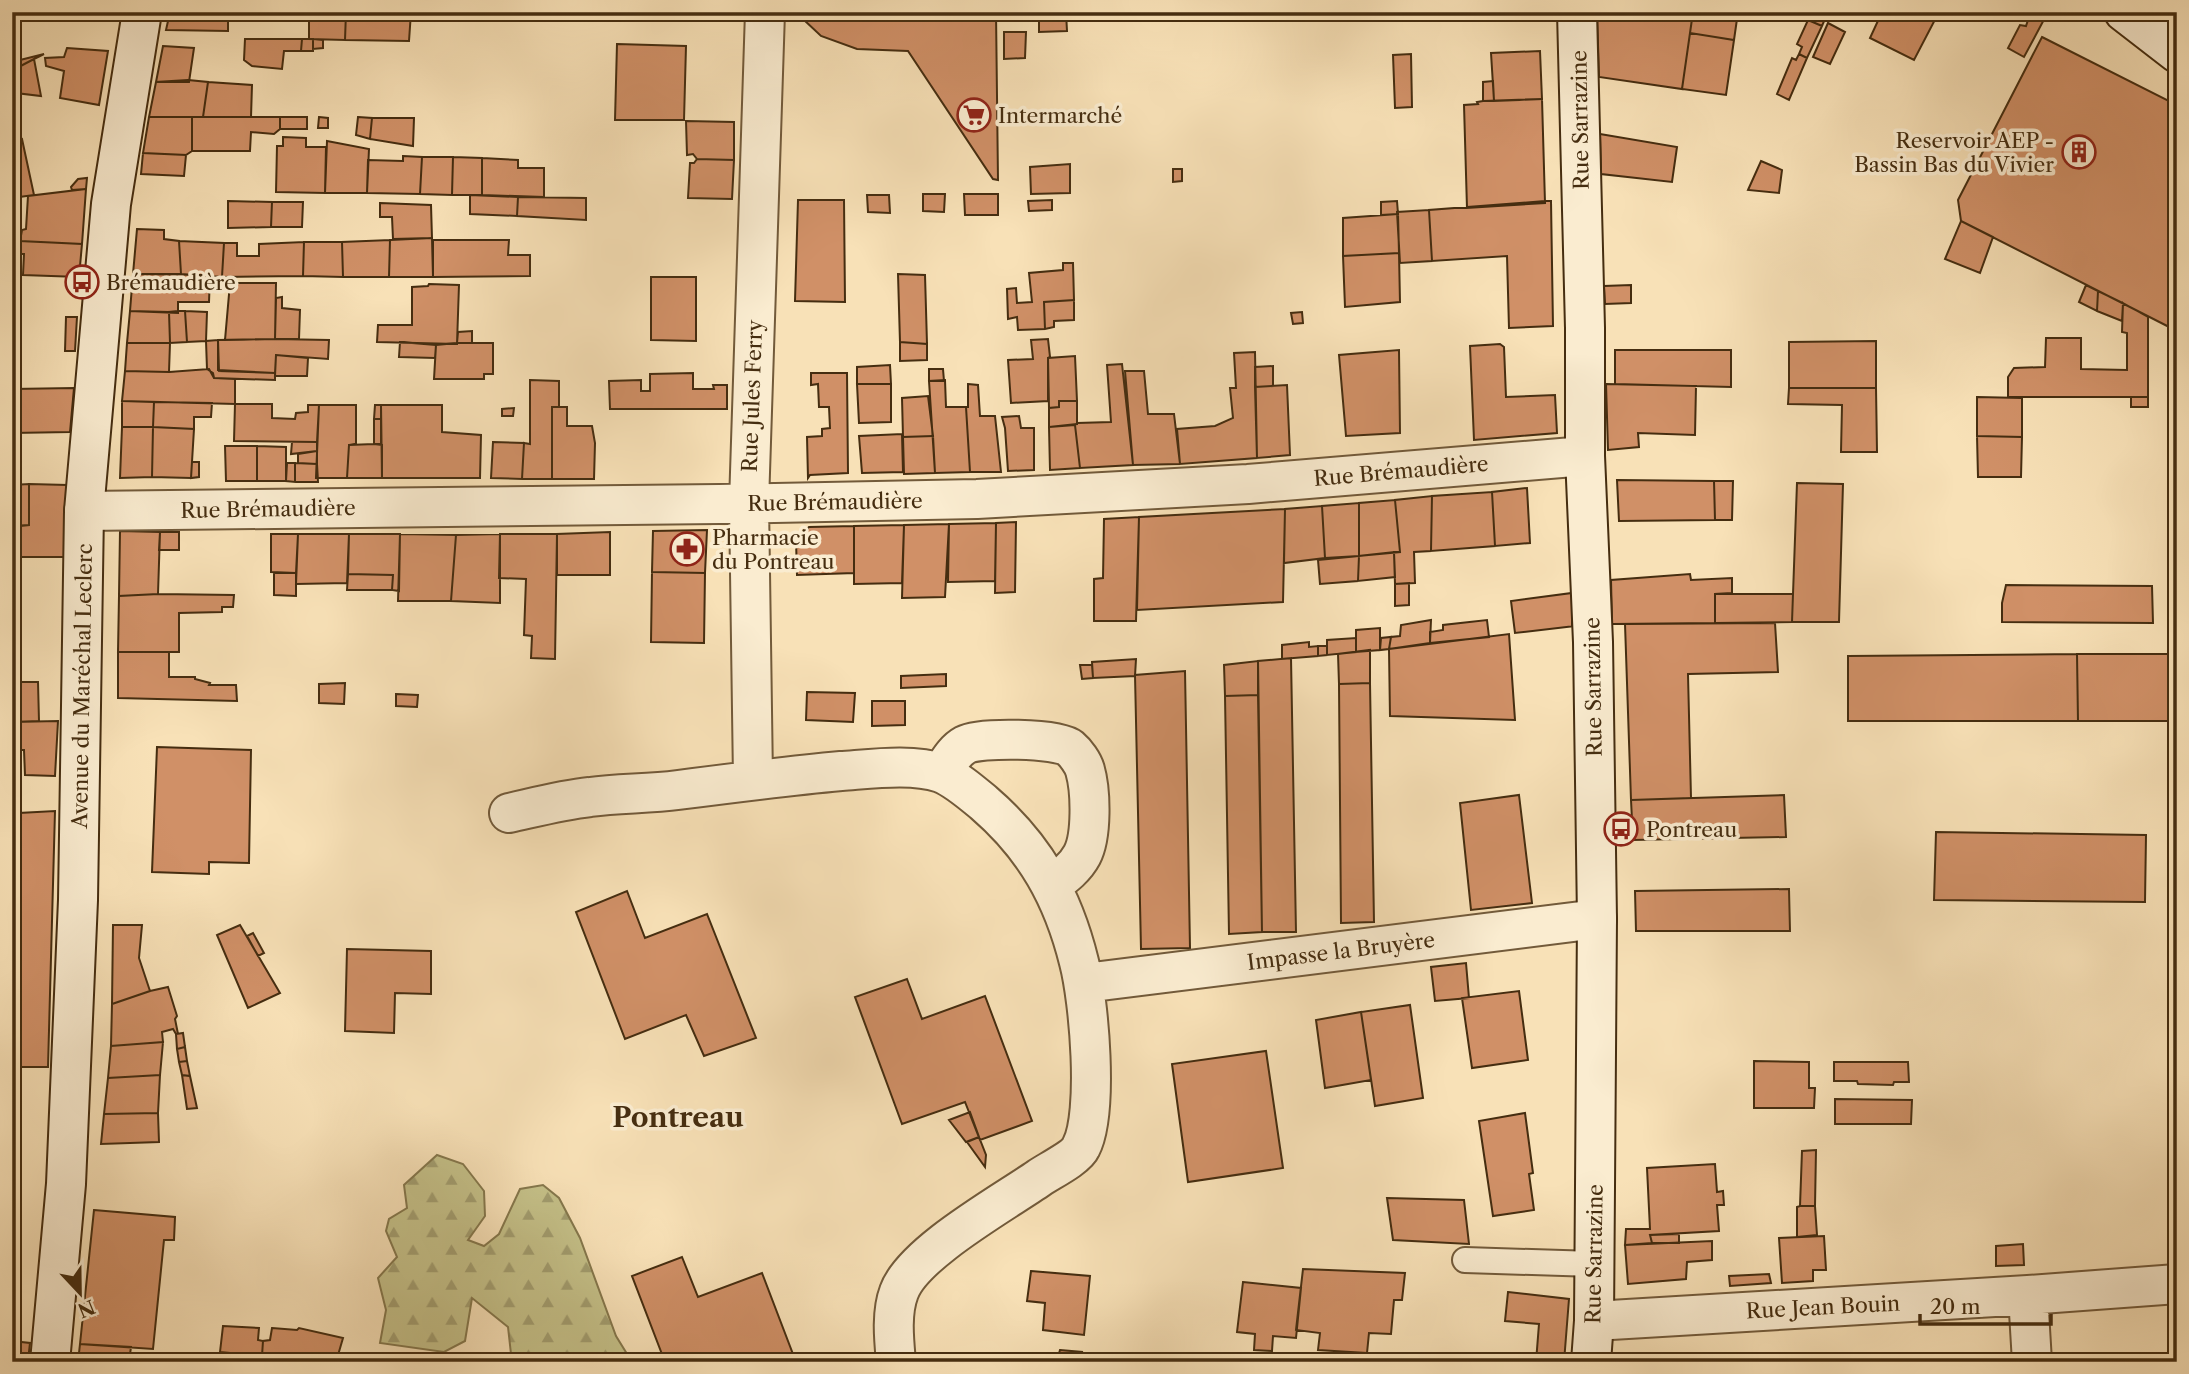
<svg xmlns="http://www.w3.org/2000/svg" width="2189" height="1374" font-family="'Libre Caslon Text',serif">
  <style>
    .forest { fill: url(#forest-firs); stroke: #85774c; stroke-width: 2 }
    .building { fill: #d09067; stroke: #452d10; stroke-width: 2 }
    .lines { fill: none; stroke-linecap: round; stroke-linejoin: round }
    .lane-casing { stroke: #725a3a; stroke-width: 28 }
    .street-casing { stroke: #725a3a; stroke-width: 42 }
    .secondary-casing { stroke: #452d10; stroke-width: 42 }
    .lane { stroke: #faecd0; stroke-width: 24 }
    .street { stroke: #faecd0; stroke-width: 38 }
    .secondary { stroke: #faecd0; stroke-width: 38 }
    .labels { text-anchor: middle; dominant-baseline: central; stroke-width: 7; stroke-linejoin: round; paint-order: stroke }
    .poi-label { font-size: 21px; fill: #452d10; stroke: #faecd0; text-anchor: start }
    .street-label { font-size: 21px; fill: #452d10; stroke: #faecd0 }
    .district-label { font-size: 28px; font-weight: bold; fill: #452d10; stroke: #faecd0 }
  </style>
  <defs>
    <pattern id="forest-firs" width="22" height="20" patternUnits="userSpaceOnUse" patternTransform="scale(1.75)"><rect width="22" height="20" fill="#c5c189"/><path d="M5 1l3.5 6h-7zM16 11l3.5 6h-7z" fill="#a29d6f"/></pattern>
  </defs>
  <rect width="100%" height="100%" fill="#f8e1b7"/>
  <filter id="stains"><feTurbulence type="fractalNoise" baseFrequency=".00286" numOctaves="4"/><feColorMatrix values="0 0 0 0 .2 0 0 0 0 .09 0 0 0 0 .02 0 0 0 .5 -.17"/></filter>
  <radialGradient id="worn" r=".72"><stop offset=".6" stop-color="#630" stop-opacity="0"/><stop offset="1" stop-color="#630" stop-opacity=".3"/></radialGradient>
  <!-- forest -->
  <path class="forest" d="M437,1155L463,1164L484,1191L485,1216L468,1240L484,1246L499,1234L520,1189L543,1185L559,1198L580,1238L616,1336L632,1362H501L511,1354L508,1327L472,1298L465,1341L444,1352L380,1343L386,1310L378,1278L397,1257L386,1231L389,1219L407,1208L404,1185Z"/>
  <!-- building -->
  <path class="building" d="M170,12H228V31L166,30Z
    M346,12L345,40L309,39V13Z
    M346,12H411L409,41L345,40Z
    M803,12H996L998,180L993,179L908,51L857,49L821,36L803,19Z
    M1039,12H1066L1067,31L1039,32Z
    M1597,12H1693L1682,89L1599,77Z
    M1693,12H1738L1734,40L1690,33Z
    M1812,12H1828L1822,26L1808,20Z
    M1882,12H1939L1914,60L1870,38Z
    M2027,12H2048L2024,57L2008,48L2020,25L2026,26L2028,20L2025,16Z
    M1808,20L1822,26L1807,58L1799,54L1802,47L1797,44Z
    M1828,23L1845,32L1830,64L1813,57Z
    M1004,32H1026L1025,58L1004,59Z
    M1690,33L1734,40L1726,95L1682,89Z
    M2042,37L2177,105V331L1961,221L1958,200Z
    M245,39H302L301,51H284L282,69L252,66L244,60Z
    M302,39H313V51H301Z
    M313,39L323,40V48L313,49Z
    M617,44L686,46L684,120H615Z
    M163,46L194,48L189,82H156Z
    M67,48L108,51L99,105L60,98L64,71L46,66L45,58L64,57Z
    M1540,51L1542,99L1494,101L1491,53Z
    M44,54L34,59L13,70L12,62Z
    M1411,54L1412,107L1395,108L1393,55Z
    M1799,54L1807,58L1789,100L1777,94L1792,58L1796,60Z
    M34,59L41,96L16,93L13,70Z
    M188,80L208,82L203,117H149L156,82Z
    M1493,81L1494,101H1483V82Z
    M208,82L252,85L251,117H203Z
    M1542,99L1545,203L1467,208L1464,105L1478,104L1477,102L1483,101Z
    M149,117H192V151L186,155L143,153Z
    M192,117H280V129L274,134L251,132L250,151H192Z
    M280,117H307V129H280Z
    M319,117L328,118V128H318Z
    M358,117L372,118L370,139L356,135Z
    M372,118H414L413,146L370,139Z
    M686,121L734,122V160L697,159L693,154L687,155Z
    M1600,134L1677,147L1672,182L1601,174Z
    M283,137L306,138V147H326L325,193L276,192L277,146H283Z
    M22,139L34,195L12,198V141Z
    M327,141L369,149L367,193H325Z
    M143,153L186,155L184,176L141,174Z
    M403,156L422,157L420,194L367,193L368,160L403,161Z
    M422,157H453L452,195L420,194Z
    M453,157L482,158V195H452Z
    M482,158L518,160V168H544V197L482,195Z
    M697,159L734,160L732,199L688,198L690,163H694Z
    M1761,161L1782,170L1779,193L1748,190Z
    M1070,164V193L1031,194L1030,167Z
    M1173,169H1182V181L1173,182Z
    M87,178L86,189L72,190L71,187L78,179Z
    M86,189L82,244L20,241L22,230L26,229L28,196Z
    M923,194H945L944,212L923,211Z
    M964,194H998V215H965Z
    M470,195L518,197L517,216L470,214Z
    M867,195H889L890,213L868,212Z
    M518,197L586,198V220L517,216Z
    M798,200H844L845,302L795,301Z
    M1052,200V210L1029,211L1028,201Z
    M228,201L272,202L271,227L228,228Z
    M1397,201L1398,214L1381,215V202Z
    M1545,201H1551L1553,326L1509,328L1507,256L1432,261L1429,210Z
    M272,202H303L302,227H271Z
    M380,203L431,205L432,238L393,239L392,217H380Z
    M1429,210L1432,261L1400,263L1397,212Z
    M1398,214L1399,253L1343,256V218Z
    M1961,221L1993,237L1980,273L1945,259Z
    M137,229L164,230V239L179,241L181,274H133Z
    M432,238L433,277H389L390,240Z
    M390,240L389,277H343L342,242Z
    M433,240H509L508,255H530V276L433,277Z
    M20,241L82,244L79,277L23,275L24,254H20Z
    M179,241L224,243L222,277L181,274Z
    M304,242L303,276L222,277L224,243H237V256H259V244Z
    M304,242H342L343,277L303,276Z
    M1399,253L1400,302L1345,307L1343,256Z
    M1063,263H1073L1074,300L1044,302L1045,329L1018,330L1017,317L1008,319L1007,289L1016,288L1017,303L1032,302L1029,273L1063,270Z
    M133,274L210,275L209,302H178V313L130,311Z
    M898,274L925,275L927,344L900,342Z
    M651,277H696V341L651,340Z
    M230,283H276L275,339L225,340Z
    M429,284L459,285L457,344L377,342L378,325H412V287L428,286Z
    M1631,285V303L1605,304L1604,286Z
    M2086,285L2098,291L2097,311L2079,302Z
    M2098,291L2123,303L2122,321L2097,311Z
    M282,297V308L300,310L299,339H275L276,298Z
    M1074,300V320L1054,321V327L1045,329L1044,302Z
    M2123,303L2148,317V397H2008V377L2014,368L2045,367L2046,338H2081V369L2127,370V333L2122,332Z
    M130,311L169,312L170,343H127Z
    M178,311H185L187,342L170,343L169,312Z
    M185,311L207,312L206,341L187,342Z
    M1302,312L1303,323L1293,324L1291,313Z
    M66,317H77L75,351H65Z
    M472,331V343H457L458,332Z
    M275,339L329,340L328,359L276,355L275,373L218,370V340Z
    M1048,339L1050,357L1048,358V401L1011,403L1008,360L1033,359L1031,340Z
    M218,340L219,371L275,373V380L214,378L213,373L207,369L206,341Z
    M1876,341V388H1789V342Z
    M400,342L436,345L435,358L399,357Z
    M900,342L927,344V360L900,361Z
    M127,343H170L169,372L125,371Z
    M457,343H493V374H484V379H434L436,345Z
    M1500,344L1504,347L1506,397L1555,395L1557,433L1474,440L1470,346Z
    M1399,350L1400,433L1346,436L1339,355Z
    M1615,350H1731V387L1615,384Z
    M1255,352L1257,458L1180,464L1177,429L1215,426L1233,418L1230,388H1236L1234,353Z
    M276,355L308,358L307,376H275Z
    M1075,356L1077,401H1059V407L1049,408L1048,358Z
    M1122,364L1133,465L1080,468L1075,425L1077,423L1111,422L1107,365Z
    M890,365L891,384H857V367Z
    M1273,366V386L1255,387V367Z
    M209,369L214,378L235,379V404L122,401L125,371L169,372Z
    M929,369H943L944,381H929Z
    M1125,371H1144L1148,414H1174L1180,464L1133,465Z
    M693,373V389H714L713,385H727V409H610L609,381L641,380V391H650V374Z
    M811,373H847L848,473L810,475L808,478L807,437L822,436V429L830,428L829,407H819L818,384L811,385Z
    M530,380L559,381V407H552V479H522L524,443L530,444Z
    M945,380L946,407H966L970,472L935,473L929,381Z
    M857,384H891V422L859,423Z
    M968,384L978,385L980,416H995L1001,472H970L966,407H968Z
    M1606,384L1696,386L1695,435L1638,433L1639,447L1608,450Z
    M1287,385L1290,455L1257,458L1255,387Z
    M74,388L70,432L12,433V389Z
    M1789,388H1876L1877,452H1841L1842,405L1788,404Z
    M928,396L933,436L903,437L902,398Z
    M1977,397L2022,398V437L1977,436Z
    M2131,397H2148V407H2131Z
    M122,401L154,402L153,427H122Z
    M1059,401H1077V424L1049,427V408L1059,407Z
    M154,402L212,403L211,417H194V429L153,427Z
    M235,404H272V418L295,419L296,413L308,412V405H319L317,442L234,441Z
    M319,405H356V444L349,445L347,478H316Z
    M375,405H381V419H374Z
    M381,405H442V432L481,435L480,478H382Z
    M552,407H567V426H592L595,443L594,479H552Z
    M514,408L513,416H502V409Z
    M1019,416L1021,428H1034V470L1008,471L1005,428L1002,417Z
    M374,419H381V444H374Z
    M1075,425L1080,468L1050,470L1049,427Z
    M122,427H153L152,477L120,478Z
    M153,427L194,429L191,478L152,477Z
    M902,434L903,472L862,473L859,436Z
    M933,436L935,473L904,474L903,437Z
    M1977,436L2022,437L2021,477H1978Z
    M292,442H317V451L291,454Z
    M493,442L524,443L522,479L491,478Z
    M374,444L382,445V478H347L349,445Z
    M225,446H257V481H226Z
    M257,446L286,447V481H257Z
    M317,451V464L298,463V454Z
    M192,462H199V477L191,478Z
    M287,463H295V482L286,481Z
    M295,463L317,464L318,482H295Z
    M1617,480L1714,481L1715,520L1619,521Z
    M1714,481H1733L1732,520H1715Z
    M1797,483L1843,484L1839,622H1792Z
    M29,484L67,485L64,557H20L19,555L20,526L29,525Z
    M29,484V525L12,526V485Z
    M1527,488L1530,543L1495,546L1492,492Z
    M1492,492L1495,546L1431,551L1432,496Z
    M1432,496L1431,551L1414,552L1415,583L1395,584L1394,552H1400L1395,500Z
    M1395,500L1400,552L1359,556V503Z
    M1359,503V556L1325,558L1322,506Z
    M1322,506L1325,558L1284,563L1285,509Z
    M1285,509L1283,602L1137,610L1139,517Z
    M1139,517L1136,621H1094V579L1103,578L1104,519Z
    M1016,522L1015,592L995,593L996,523Z
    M996,523L995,581L948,582L949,524Z
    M949,524L945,597L902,598L904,525Z
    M904,525L902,583L854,584V526Z
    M12,526H20L19,555H12Z
    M854,526V573L797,575L796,540L809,527Z
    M707,530L705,573L652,572L653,531Z
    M120,531L160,532L158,594L119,596Z
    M160,532H179V550H159Z
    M610,532V575H557V534Z
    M271,534H298L296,573L271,572Z
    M298,534H349L347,583L296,584Z
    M349,534H400L399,591L392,590L393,575L348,574Z
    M400,534L456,535L451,601H398Z
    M500,534H557L555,659L531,658L532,636L524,635L526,579L499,578Z
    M500,534V603L451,601L456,535Z
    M1394,552L1395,577L1358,581L1359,556Z
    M1359,556L1358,581L1320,584L1318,560Z
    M652,572L705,573L704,643L651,642Z
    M274,573H296V596L274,595Z
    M348,574L393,575L392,590H347Z
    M1690,574L1691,580L1732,578V593L1715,594V623L1612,624L1611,580Z
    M1409,583V605L1395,606V584Z
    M2006,585L2152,586L2153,623L2002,622V603Z
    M1572,593V625L1575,626L1515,633L1511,601Z
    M158,594L234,595L233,607H222V612L179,613V652H118L119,596Z
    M1715,594H1793L1792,622L1715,623Z
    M1431,620L1430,643L1389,649L1391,637L1400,636L1401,625Z
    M1487,620L1489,637L1430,643V632L1443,630V625Z
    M1775,623L1778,672L1688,674L1691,798L1631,800L1625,624Z
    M1380,628V650L1356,652V630Z
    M1509,634L1515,720L1390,716L1389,649Z
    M1391,637L1389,649L1380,650L1381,638Z
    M1356,638V652L1327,655V640Z
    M1309,642V647L1318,646V656L1282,659V645Z
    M1318,646H1327V655L1318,656Z
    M1370,650V683L1339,684L1338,654Z
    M118,652H169V677H195V679L210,683L209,685H236L237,701L118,698Z
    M2077,654L2078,721H1848V656Z
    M2077,654H2177V721H2078Z
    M1291,658L1296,932H1262L1258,661Z
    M1136,659L1135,676L1093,678L1092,662Z
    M1258,661V695L1225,696L1224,665Z
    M1080,665H1092L1093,678L1082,679Z
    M1185,671L1190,948L1141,949L1135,675Z
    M946,674V686L901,688V676Z
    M12,682H38L39,721L12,722Z
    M345,683L344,704L319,703V684Z
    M1370,683L1374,922L1341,923L1339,684Z
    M807,692L855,693L853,722L806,720Z
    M396,694L418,695L417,707L396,706Z
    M1258,695L1262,932L1229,934L1225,696Z
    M872,701H905V725L872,726Z
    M58,721L55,776L25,775L24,750H12V722Z
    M157,747L251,750L249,863L209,862V874L152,872Z
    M1519,795L1532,903L1471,910L1460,803Z
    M1784,795L1786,837L1633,840L1631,800Z
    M55,811L48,1067H12L16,960L12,959V868H17L19,813Z
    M1936,832L2146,835L2145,902L1934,900Z
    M1789,889L1790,931H1636L1635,891Z
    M627,891L645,938L707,914L756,1038L704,1056L686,1015L625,1039L576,912Z
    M113,925H142L139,958L150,991L112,1004Z
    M240,925L280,993L248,1008L217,935Z
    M253,933L264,953L258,956L247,936Z
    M347,949L431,951V994L395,993L394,1033L345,1031Z
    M1466,963L1469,998L1435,1001L1431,967Z
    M907,979L922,1019L985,996L1032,1121L980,1140L965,1102L902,1124L855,997Z
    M168,987L177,1016L175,1019L178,1034H176L173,1029L162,1032L163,1042L111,1046L112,1004L150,991Z
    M1519,991L1528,1060L1472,1068L1462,998Z
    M1410,1005L1423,1098L1375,1106L1361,1012Z
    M1361,1012L1371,1080L1325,1088L1316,1020Z
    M183,1033L185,1047L177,1049L176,1034Z
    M163,1042L160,1075L108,1078L111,1046Z
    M185,1047L187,1061L179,1062L177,1049Z
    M1266,1051L1283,1168L1188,1182L1172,1064Z
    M187,1061L190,1076L182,1075L179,1062Z
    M1754,1061L1809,1062V1088H1815L1814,1108H1754Z
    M1834,1062H1908L1909,1082H1894L1893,1085L1858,1084L1857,1081H1834Z
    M160,1075L158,1113L104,1114L108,1078Z
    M182,1075L190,1076L197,1108L187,1109Z
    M1835,1099L1912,1100L1911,1124H1835Z
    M970,1112L979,1137L966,1142L949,1120Z
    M158,1113L159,1142L101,1144L104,1114Z
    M1525,1113L1533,1173L1529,1174L1534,1210L1493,1216L1479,1121Z
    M979,1137L986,1155L985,1167L967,1142Z
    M1816,1150L1815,1206H1800L1802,1151Z
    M1715,1164L1717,1192L1723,1191L1724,1205H1717L1719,1231L1650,1235L1652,1243L1625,1245L1626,1229H1650L1647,1168Z
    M1387,1198L1464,1200L1469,1244L1393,1240Z
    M1800,1206H1815L1817,1235L1797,1237V1207Z
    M94,1210L175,1217L174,1240H164L153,1349L80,1344Z
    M1679,1234V1243H1652L1650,1235Z
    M1824,1236L1826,1270H1813V1281L1782,1283L1779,1238Z
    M1712,1241V1260L1687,1262L1686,1279L1628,1284L1625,1245Z
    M2023,1244L2024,1265L1996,1266V1246Z
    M682,1257L698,1297L762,1273L796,1362H665L632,1276Z
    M1303,1269L1405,1273L1402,1300H1394L1391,1334L1369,1333L1367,1353L1318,1350L1320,1333L1296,1330Z
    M1031,1271L1090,1276L1084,1335L1043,1330L1045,1303L1027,1301Z
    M1769,1274L1771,1283L1730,1286L1729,1276Z
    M1243,1282L1301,1288L1296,1338L1273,1336L1272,1351L1254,1350L1255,1334L1237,1332Z
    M1508,1292L1569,1299L1564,1362H1536L1539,1324L1505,1321Z
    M223,1326L259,1328L258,1340L263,1341L262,1356L220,1352Z
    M272,1328L297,1330L299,1328L343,1338L336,1362H303L296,1358L262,1356L263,1341L270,1340Z
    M12,1341L30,1343L28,1360L12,1358Z
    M80,1344L131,1347L129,1362H78Z
    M1060,1350L1082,1352L1080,1362L1057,1360Z
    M1389,1354L1462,1360L1477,1362H1389Z
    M269,1356L296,1358V1362H269Z"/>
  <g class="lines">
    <defs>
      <path id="lane" d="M1465,1260L1594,1264"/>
      <path id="street" d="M84,511L719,504L977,499L1248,484L1585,456
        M941,773C948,763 954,751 965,745C979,737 1058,738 1070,748C1076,753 1083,763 1085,770C1091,791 1092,836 1082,855C1075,868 1064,876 1052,885
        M753,779L749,503L765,12
        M509,813C536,807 562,800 590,797C619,793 648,794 678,790C732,783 786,776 841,771C870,769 913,763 941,773C956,779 972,793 984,803C1035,847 1063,897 1079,962C1089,1000 1099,1113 1081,1147C1076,1158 1049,1171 1039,1178C1003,1203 913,1253 899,1292C891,1313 894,1340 896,1362
        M1085,983L1597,919
        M2028,1295L2032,1362
        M1594,1321L2028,1295L2177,1284"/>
      <path id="secondary" d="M1577,12L1585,328V456L1593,642L1597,919L1594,1321L1591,1362
        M2124,12L2177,53
        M50,1362L66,1184L78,900L84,511L111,204L142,12"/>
    </defs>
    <!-- lane casing -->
    <use href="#lane" class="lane-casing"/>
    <!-- street casing -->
    <use href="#street" class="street-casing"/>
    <!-- secondary casing -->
    <use href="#secondary" class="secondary-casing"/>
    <!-- lane -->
    <use href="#lane" class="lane"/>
    <!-- street -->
    <use href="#street" class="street"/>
    <!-- secondary -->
    <use href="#secondary" class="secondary"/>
  </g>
  <!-- icons -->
  <defs>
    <symbol id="supermarket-ring" viewBox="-11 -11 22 22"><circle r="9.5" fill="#faecd0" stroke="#8f2418" stroke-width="1.5"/><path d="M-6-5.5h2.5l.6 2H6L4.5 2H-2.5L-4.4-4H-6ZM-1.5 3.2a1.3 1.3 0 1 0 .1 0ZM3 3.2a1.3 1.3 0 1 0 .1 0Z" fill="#8f2418"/></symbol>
    <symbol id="building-ring" viewBox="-11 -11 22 22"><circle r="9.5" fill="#faecd0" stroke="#8f2418" stroke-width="1.5"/><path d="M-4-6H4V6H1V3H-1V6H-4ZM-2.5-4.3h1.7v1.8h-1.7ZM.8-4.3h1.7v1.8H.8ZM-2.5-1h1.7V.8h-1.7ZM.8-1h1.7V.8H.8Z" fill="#8f2418"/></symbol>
    <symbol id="bus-ring" viewBox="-11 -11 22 22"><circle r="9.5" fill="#faecd0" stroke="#8f2418" stroke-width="1.5"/><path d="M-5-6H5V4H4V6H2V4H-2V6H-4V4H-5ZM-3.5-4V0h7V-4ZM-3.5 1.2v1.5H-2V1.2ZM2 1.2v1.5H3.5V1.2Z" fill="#8f2418"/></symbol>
    <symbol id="pharmacy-ring" viewBox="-11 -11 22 22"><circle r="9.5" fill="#faecd0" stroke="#8f2418" stroke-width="1.5"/><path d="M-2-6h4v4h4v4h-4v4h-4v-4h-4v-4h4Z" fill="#8f2418"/></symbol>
  </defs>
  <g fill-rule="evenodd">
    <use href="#supermarket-ring" x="955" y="96" width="38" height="38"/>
    <use href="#building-ring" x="2060" y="133" width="38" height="38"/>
    <use href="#bus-ring" x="63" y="263" width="38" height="38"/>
    <use href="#pharmacy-ring" x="668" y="530" width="38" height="38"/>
    <use href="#bus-ring" x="1602" y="810" width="38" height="38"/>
  </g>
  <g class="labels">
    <!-- poi labels -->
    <g class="poi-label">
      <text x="998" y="115">Intermarché</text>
      <text x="2054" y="140" text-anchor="end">Reservoir AEP -<tspan x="2054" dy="24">Bassin Bas du Vivier</tspan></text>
      <text x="106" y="282">Brémaudière</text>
      <text x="712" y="537">Pharmacie<tspan x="712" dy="24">du Pontreau</tspan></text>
      <text x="1646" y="829">Pontreau</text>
    </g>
    <!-- street labels -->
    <g class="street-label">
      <text transform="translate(1580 120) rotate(-91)">Rue Sarrazine</text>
      <text transform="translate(752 396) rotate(-88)">Rue Jules Ferry</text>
      <text transform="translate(1401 471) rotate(-5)">Rue Brémaudière</text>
      <text transform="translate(835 502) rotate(-1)">Rue Brémaudière</text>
      <text transform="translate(268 509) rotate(-1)">Rue Brémaudière</text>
      <text transform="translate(82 686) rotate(-89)">Avenue du Maréchal Leclerc</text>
      <text transform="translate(1593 687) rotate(-91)">Rue Sarrazine</text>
      <text transform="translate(1341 951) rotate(-7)">Impasse la Bruyère</text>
      <text transform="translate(1594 1254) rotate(-89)">Rue Sarrazine</text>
      <text transform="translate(1823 1307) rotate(-3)">Rue Jean Bouin</text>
    </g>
    <!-- district labels -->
    <g class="district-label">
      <text x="678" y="1117">Pontreau</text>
    </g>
  </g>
  <!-- margin -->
  <rect width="2189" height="1374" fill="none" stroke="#f8e1b7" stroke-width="42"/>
  <rect x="14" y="14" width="2161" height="1346" fill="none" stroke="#452d10" stroke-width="3.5"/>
  <rect x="21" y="21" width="2147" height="1332" fill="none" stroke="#452d10" stroke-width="2"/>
  <!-- north arrow -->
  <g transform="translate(80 1293) rotate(158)" stroke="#faecd0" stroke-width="5" paint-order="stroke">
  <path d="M0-5L12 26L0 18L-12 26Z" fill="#452d10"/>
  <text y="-10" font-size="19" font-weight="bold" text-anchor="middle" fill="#452d10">N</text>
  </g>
  <!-- scale -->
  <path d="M1920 1314v10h131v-10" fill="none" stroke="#452d10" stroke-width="3.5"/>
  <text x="1930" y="1314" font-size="21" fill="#452d10" stroke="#faecd0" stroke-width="5" paint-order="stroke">20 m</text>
  <rect width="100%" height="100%" filter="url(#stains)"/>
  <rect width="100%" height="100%" fill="url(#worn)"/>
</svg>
